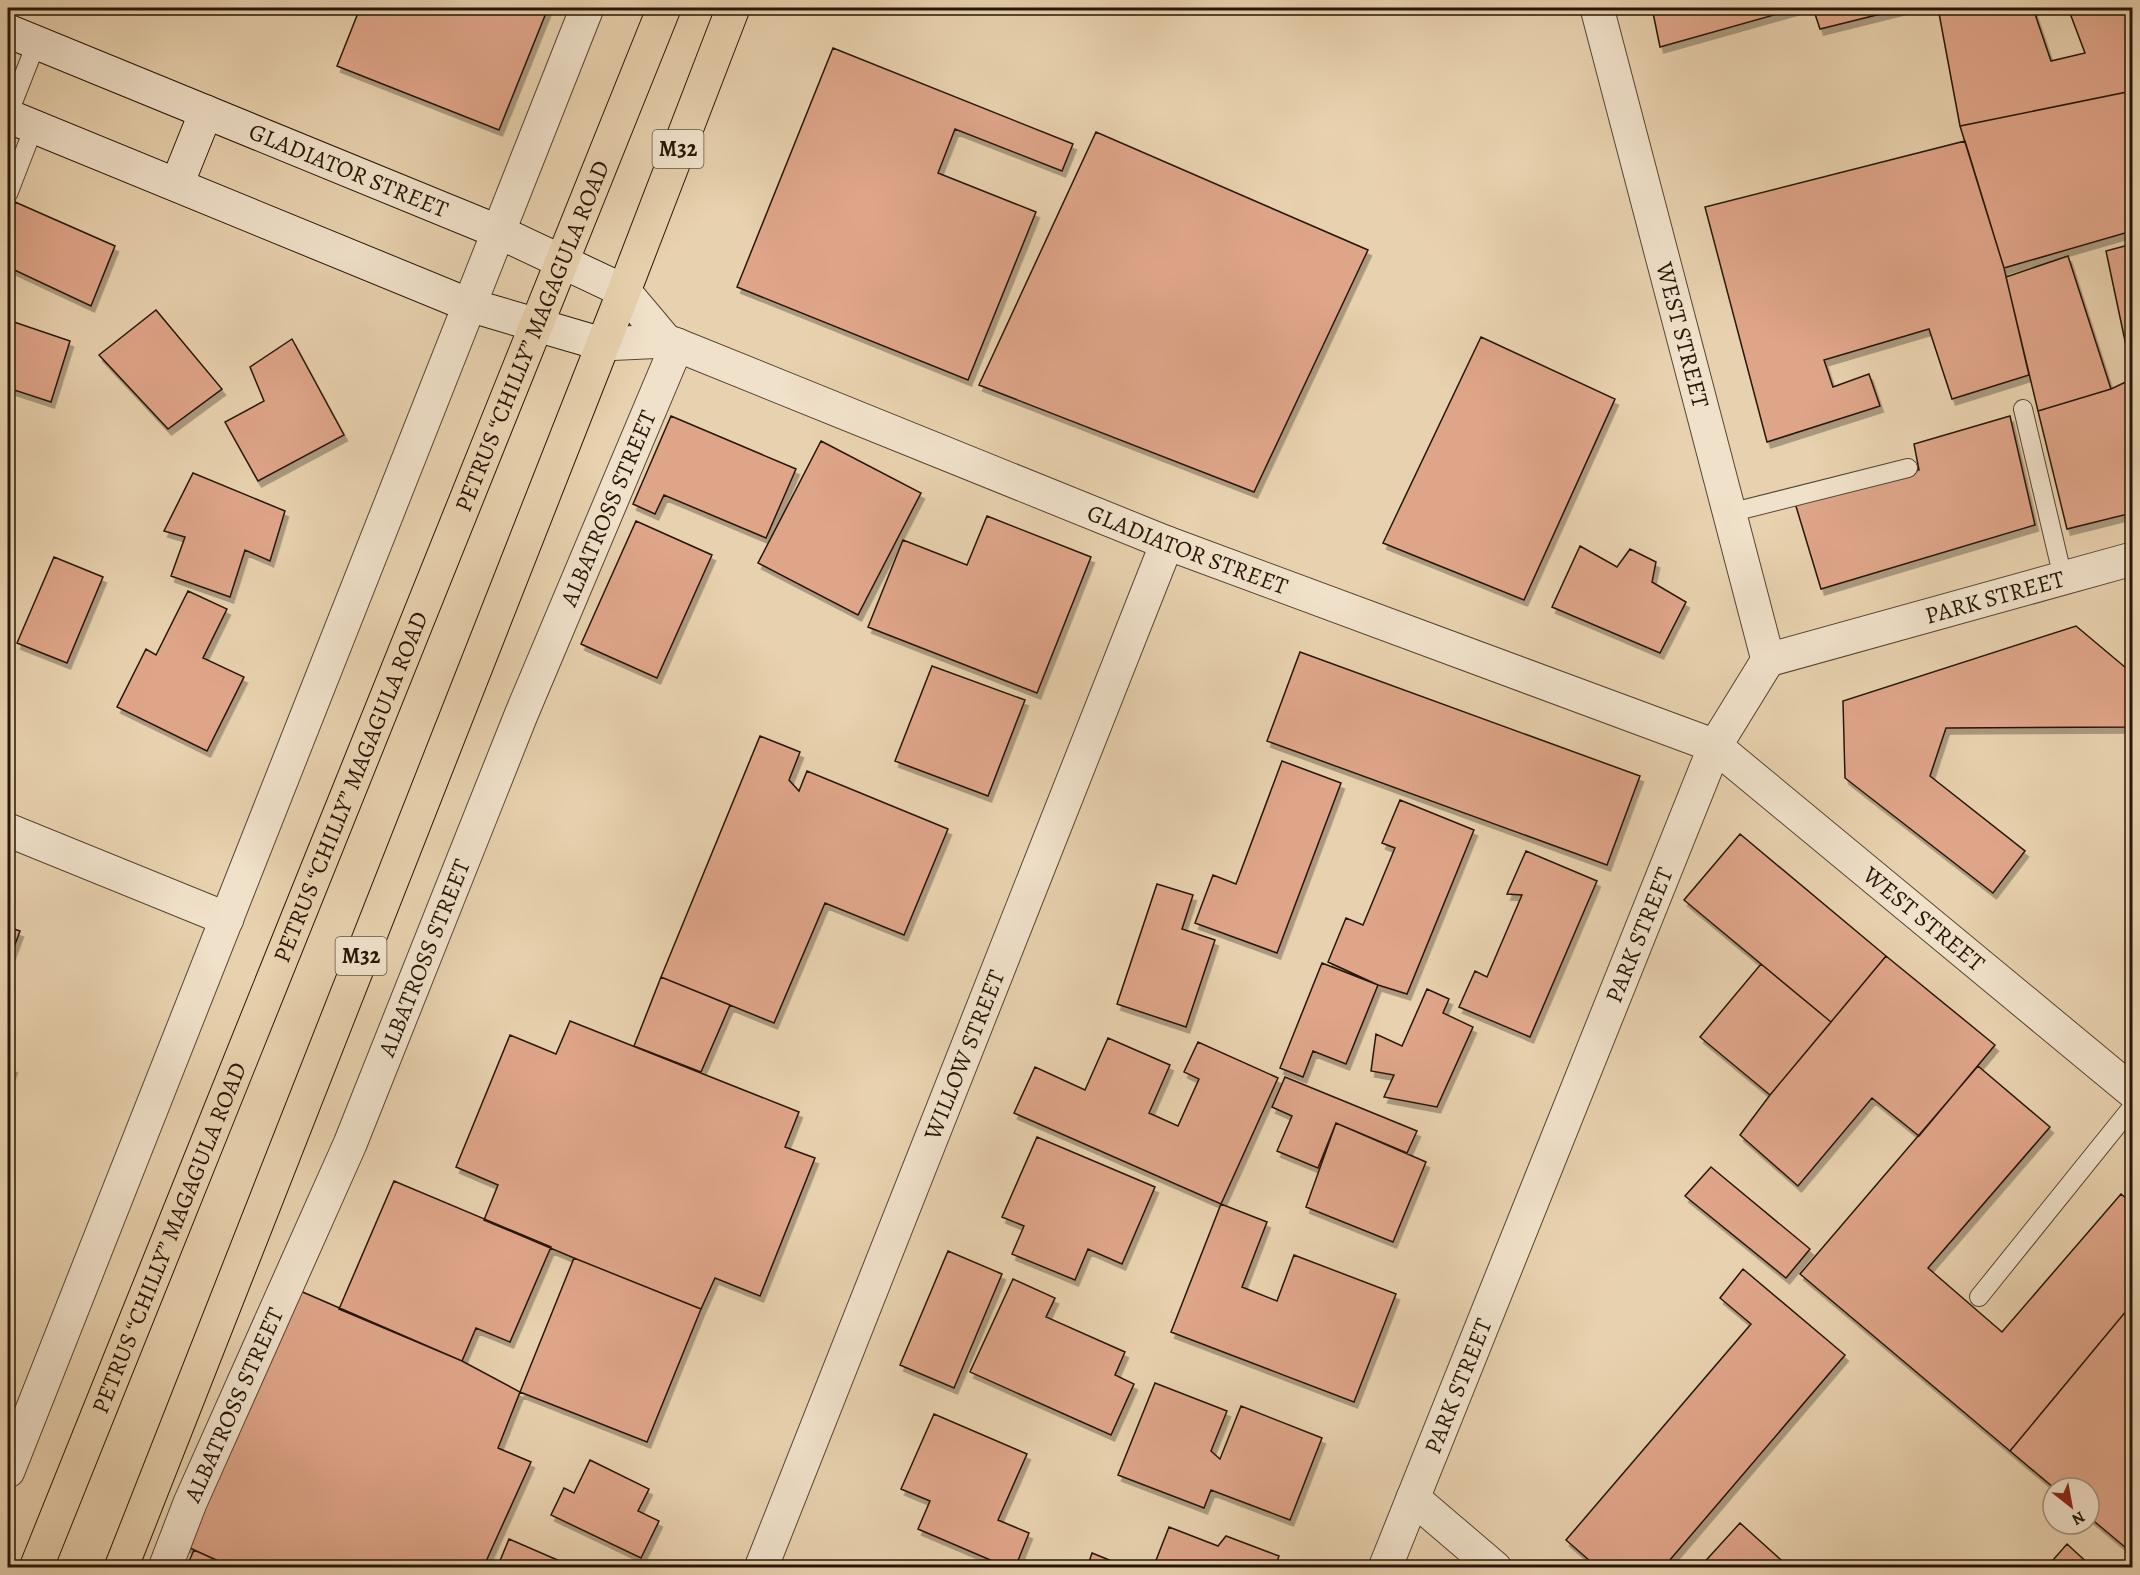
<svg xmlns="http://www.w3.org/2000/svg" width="2140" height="1575" font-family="Alegreya,serif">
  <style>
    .building { fill: #dfa589; stroke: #271608; stroke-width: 1.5; filter: url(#shadow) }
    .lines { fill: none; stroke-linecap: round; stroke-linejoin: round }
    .lane-casing { stroke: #574532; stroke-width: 20 }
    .street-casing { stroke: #574532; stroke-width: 35 }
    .secondary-casing { stroke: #271608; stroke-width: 35 }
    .primary-casing { stroke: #271608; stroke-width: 35 }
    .lane { stroke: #f0e1ca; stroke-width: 18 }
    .street { stroke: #f0e1ca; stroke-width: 33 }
    .secondary { stroke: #f0e1ca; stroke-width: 33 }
    .primary { stroke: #e8d1ae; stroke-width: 33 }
    .labels { text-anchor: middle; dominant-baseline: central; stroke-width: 4.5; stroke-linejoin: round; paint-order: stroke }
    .shield { fill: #f0e1ca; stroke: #635342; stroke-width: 1.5 }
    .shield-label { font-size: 22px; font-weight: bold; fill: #271608 }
    .street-label { font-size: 24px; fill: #271608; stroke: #f0e1ca }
  </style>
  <defs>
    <filter id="shadow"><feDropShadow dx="3.5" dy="6" stdDeviation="0" flood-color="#0004"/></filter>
  </defs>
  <rect width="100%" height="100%" fill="#e8d1ae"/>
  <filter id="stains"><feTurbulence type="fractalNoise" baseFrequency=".00333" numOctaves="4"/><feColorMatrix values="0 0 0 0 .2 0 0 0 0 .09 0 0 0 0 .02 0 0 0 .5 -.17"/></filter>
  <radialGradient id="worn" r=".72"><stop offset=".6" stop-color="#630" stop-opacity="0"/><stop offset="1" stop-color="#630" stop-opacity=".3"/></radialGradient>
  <!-- building -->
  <path class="building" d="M360,8H548L499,130L337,66Z
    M1652,8H1799L1660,47Z
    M1813,8H1905L1820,29Z
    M1938,8H2033L2051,61L2085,53L2068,8H2132V91L1960,126Z
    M833,48L1073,144L1062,171L955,129L938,173L1036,212L968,380L737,287Z
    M2132,91V231L2004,268L1960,126Z
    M1096,132L1368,250L1254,492L979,385Z
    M1965,141L2004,268L2029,375L1952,399L1929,329L1824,360L1833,387L1869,374L1880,406L1767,442L1705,207Z
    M15,202L115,246L91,306L8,267V223Z
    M2132,244V374L2106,251Z
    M2068,256L2111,389L2038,411L2006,277Z
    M156,310L222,389L168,429L99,355Z
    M8,320L70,341L51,402L8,388Z
    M1481,337L1615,399L1524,600L1383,543Z
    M292,339L344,435L258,481L225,422L264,401L250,367Z
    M2132,379V513L2067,529L2038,411L2111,389Z
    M671,416L796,469L766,538L664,495L655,514L633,504Z
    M2010,416L2035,525L1821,589L1795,503L1919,470L1914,444Z
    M821,441L921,493L858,615L758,563Z
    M193,473L285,511L270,561L245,550L230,597L171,576L185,537L164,531Z
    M987,516L1091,557L1037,693L868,627L903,540L967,565Z
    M636,521L712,555L657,678L581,644Z
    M1580,546L1617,567L1630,549L1656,562L1652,582L1686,602L1660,653L1552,607Z
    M54,557L103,577L67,663L17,643Z
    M188,591L227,609L203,658L244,677L207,751L117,707L146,649L156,655Z
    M2076,626L2132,673V727L1946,728L1930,776L2025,851L1993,893L1845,778L1843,701Z
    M1300,652L1640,776L1607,865L1267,741Z
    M932,666L1025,700L988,796L895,761Z
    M760,736L800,752L789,780L799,791L807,771L948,829L904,935L825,903L774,1023L661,977Z
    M1282,761L1341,783L1277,953L1195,923L1213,875L1236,884Z
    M1400,800L1474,830L1407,994L1378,985L1328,962L1346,918L1363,925L1395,848L1382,843Z
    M1740,834L1886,956L1831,1022L1684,900Z
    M1526,851L1597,881L1530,1037L1459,1007L1475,971L1487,977L1522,895L1507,894Z
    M1157,884L1193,895L1182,929L1215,940L1186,1027L1117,1004Z
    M8,927L20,931L8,963Z
    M1886,956L1995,1045L1919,1136L1872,1098L1798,1186L1740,1135L1770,1095Z
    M1322,963L1378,985L1346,1064L1313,1051L1303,1077L1280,1068Z
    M1761,964L1831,1022L1770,1095L1700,1037Z
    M661,977L730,1005L701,1072L634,1046Z
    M1427,989L1449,999L1443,1013L1473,1027L1437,1107L1384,1097L1394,1075L1371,1071L1376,1034L1402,1046Z
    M570,1021L799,1112L785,1147L815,1158L760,1296L715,1278L701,1309L574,1258L484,1220L498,1185L456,1167L510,1035L556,1054Z
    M1108,1038L1170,1065L1149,1113L1178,1126L1199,1079L1184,1072L1198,1042L1278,1078L1221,1204L1014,1113L1035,1067L1085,1090Z
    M8,1064L14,1067L8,1083Z
    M1978,1066L2050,1127L1928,1268L2002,1332L2121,1194L2132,1203V1304L2010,1451L1800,1274Z
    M1285,1077L1417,1131L1407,1153L1336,1123L1318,1168L1277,1151L1292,1116L1272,1107Z
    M1336,1123L1426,1162L1393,1242L1306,1207Z
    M1037,1137L1155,1187L1122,1264L1088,1249L1075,1280L1012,1254L1024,1226L1002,1217Z
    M1711,1167L1810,1249L1786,1278L1685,1196Z
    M394,1181L551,1247L510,1342L476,1328L462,1361L339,1309Z
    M1221,1204L1267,1222L1242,1287L1277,1301L1294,1255L1396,1294L1354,1402L1171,1332Z
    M948,1251L1002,1274L954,1388L900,1365Z
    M574,1258L701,1309L647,1442L520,1392Z
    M1743,1269L1845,1355L1663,1568H1598L1566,1540L1751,1324L1720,1298Z
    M1013,1279L1055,1298L1046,1317L1125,1352L1115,1375L1134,1384L1111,1435L970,1372Z
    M291,1287L462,1361L520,1392L498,1448L531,1462L483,1568H234L181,1544Z
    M2132,1304V1553L2089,1517V1488H2054L2010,1451Z
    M1155,1383L1227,1411L1211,1451L1220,1459L1241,1406L1322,1438L1290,1520L1211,1490L1204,1508L1118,1475Z
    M934,1414L1027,1454L998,1520L1029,1533L1015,1568H1009L918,1529L930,1501L901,1489Z
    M590,1460L649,1489L638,1511L659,1521L641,1558L551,1515L564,1488L574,1493Z
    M1740,1523L1790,1568H1699Z
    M1169,1527L1218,1546L1226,1536L1279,1556L1275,1568H1153Z
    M509,1539L576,1568H497Z
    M2067,1544L2093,1568H2046Z
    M194,1550L234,1568H186Z
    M1092,1553L1129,1568H1087Z"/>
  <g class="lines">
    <defs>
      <path id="lane" d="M8,115L36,44
        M8,194L34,127
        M2023,409L2063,578
        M1729,513L1908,468
        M1979,1297L2132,1107"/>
      <g id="street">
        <path id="s1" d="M1597,8L1768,660"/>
        <path id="s2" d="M624,291L666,341L677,345L1167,543L1715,746L2132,1091"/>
        <path d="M602,344L666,341"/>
        <path d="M8,830L227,919"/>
        <path d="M8,1471L587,8"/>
        <path d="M1413,1498L1495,1568"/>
        <path id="s3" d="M165,1568L190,1503L350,1144L521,715L677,345"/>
        <path id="s4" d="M761,1568L1167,543"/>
        <path id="s5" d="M1385,1568L1715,746L1768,660L2132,559"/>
      </g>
      <g id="secondary">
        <path id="s6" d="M8,31L499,232L624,291"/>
        <path d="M8,116L469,305L602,344"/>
        <path d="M177,184L206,112"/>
      </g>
      <g id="primary">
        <path id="s7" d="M36,1568L664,8"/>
        <path d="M121,1568L624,291L733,8"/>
      </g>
    </defs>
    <!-- lane casing -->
    <use href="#lane" class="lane-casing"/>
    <!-- street casing -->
    <use href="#street" class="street-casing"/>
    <!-- secondary casing -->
    <use href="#secondary" class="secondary-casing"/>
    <!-- primary casing -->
    <use href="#primary" class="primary-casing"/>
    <!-- lane -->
    <use href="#lane" class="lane"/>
    <!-- street -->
    <use href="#street" class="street"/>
    <!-- secondary -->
    <use href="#secondary" class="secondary"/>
    <!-- primary -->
    <use href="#primary" class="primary"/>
  </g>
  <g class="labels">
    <!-- shield labels -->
    <g class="shield">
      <rect x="652.5" y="130" width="51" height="38" rx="4.5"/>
      <rect x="335.5" y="937" width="51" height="38" rx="4.5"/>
    </g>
    <g class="shield-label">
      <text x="678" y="149">M32</text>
      <text x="361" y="956">M32</text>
    </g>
    <!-- street labels -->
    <g class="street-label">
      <text stroke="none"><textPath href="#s6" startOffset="368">GLADIATOR STREET</textPath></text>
      <text stroke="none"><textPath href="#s1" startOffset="338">WEST STREET</textPath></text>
      <text stroke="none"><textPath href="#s7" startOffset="1328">PETRUS “CHILLY” MAGAGULA ROAD</textPath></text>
      <text stroke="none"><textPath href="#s3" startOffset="1149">ALBATROSS STREET</textPath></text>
      <text stroke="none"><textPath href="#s2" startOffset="627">GLADIATOR STREET</textPath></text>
      <text stroke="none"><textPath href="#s5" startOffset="1222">PARK STREET</textPath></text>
      <text stroke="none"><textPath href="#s7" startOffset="842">PETRUS “CHILLY” MAGAGULA ROAD</textPath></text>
      <text stroke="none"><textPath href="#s2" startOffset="1461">WEST STREET</textPath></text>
      <text stroke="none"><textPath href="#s5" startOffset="682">PARK STREET</textPath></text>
      <text stroke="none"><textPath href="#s3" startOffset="663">ALBATROSS STREET</textPath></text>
      <text stroke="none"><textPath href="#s4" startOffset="552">WILLOW STREET</textPath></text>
      <text stroke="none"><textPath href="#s7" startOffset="356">PETRUS “CHILLY” MAGAGULA ROAD</textPath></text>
      <text stroke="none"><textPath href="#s5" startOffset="196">PARK STREET</textPath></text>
      <text stroke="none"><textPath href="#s3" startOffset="177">ALBATROSS STREET</textPath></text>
    </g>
  </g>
  <!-- margin -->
  <rect width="2140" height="1575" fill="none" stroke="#e8d1ae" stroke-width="30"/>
  <rect x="9" y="9" width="2122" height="1557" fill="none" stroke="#271608" stroke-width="3"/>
  <rect x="15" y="15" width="2110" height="1545" fill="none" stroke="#271608" stroke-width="1.5"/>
  <!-- north arrow -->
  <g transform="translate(2071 1506) rotate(149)"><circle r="28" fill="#f0e1ca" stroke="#a0907c" stroke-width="1.5"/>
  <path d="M0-4.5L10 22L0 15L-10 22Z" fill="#8f2418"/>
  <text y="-9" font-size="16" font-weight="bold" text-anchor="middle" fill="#271608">N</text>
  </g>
  <rect width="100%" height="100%" filter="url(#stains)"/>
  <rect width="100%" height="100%" fill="url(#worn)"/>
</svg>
